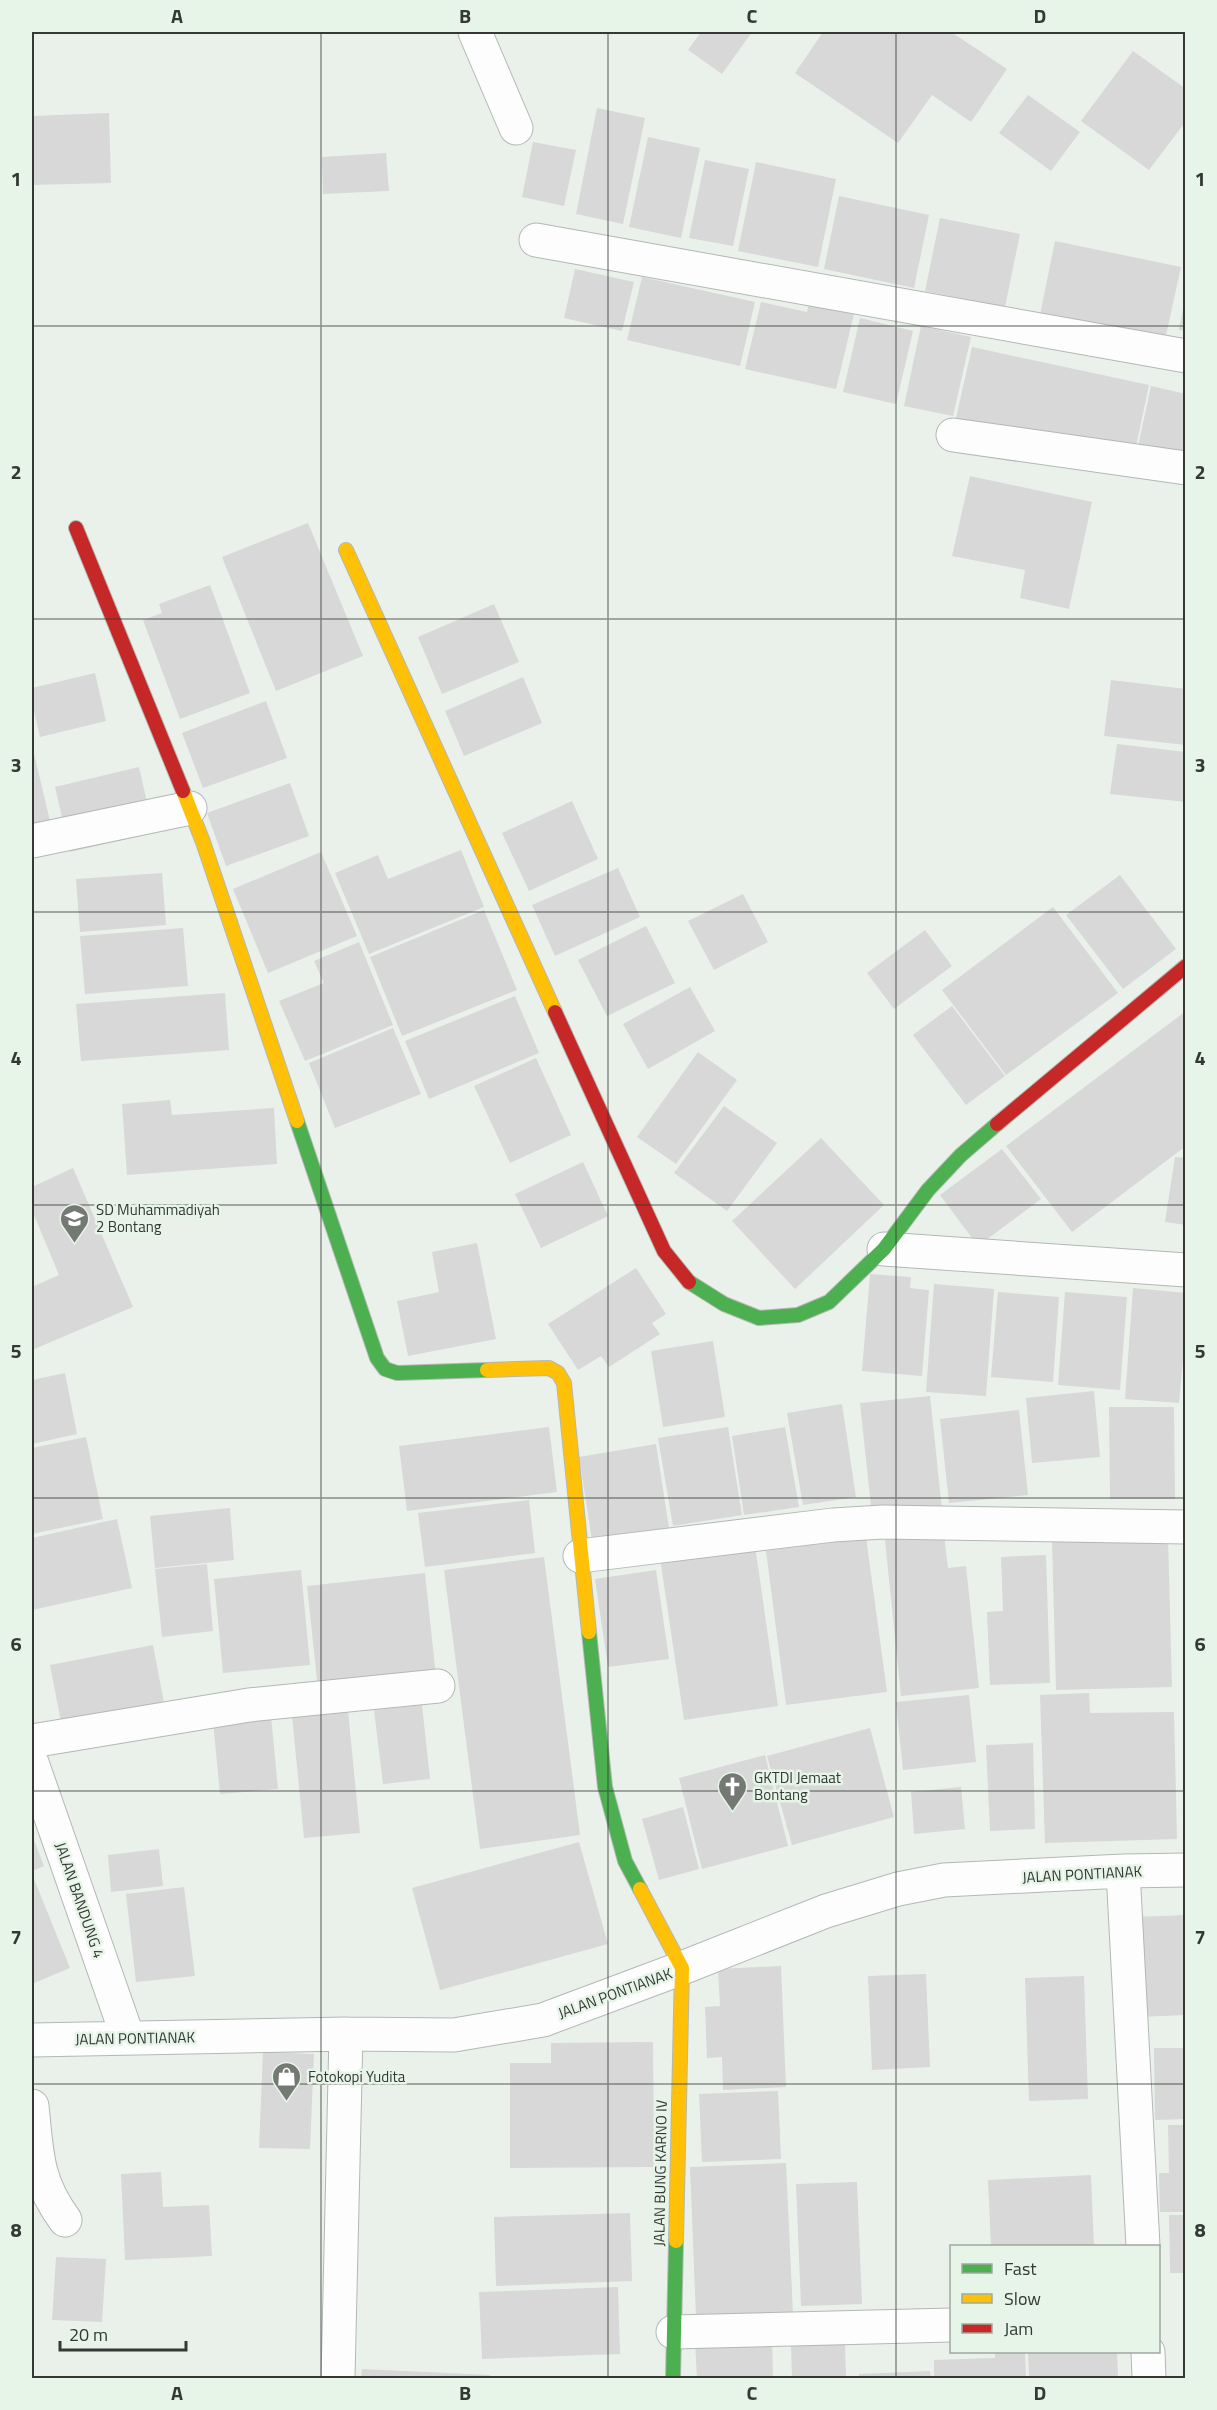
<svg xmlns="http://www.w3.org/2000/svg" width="1217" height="2410" font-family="'Titillium Web',sans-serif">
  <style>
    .building { fill: #d7d8d7 }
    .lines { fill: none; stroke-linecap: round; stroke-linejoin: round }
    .street-casing { stroke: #b3b8b4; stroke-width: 35 }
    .fast-casing { stroke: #b3b8b4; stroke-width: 16 }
    .slow-casing { stroke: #b3b8b4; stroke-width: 16 }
    .jam-casing { stroke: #b3b8b4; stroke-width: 16 }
    .street { stroke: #fcfdfc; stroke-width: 33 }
    .fast { stroke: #4caf50; stroke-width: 14 }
    .slow { stroke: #ffc107; stroke-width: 14 }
    .jam { stroke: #c62828; stroke-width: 14 }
    .grid { fill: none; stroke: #343934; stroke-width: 1.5; stroke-opacity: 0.55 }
    .labels { text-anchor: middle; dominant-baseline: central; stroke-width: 5; stroke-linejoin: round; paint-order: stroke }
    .poi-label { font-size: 15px; fill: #343934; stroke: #e7f4e8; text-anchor: start }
    .street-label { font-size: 15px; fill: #343934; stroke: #e7f4e8 }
    .neatline { fill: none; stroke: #343934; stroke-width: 2 }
    .grid-label { font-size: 20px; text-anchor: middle; font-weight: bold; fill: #343934 }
  </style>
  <rect width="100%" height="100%" fill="#eaf1eb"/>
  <!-- building -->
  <path class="building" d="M701,32H752L722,74L688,50Z
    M823,32H951L1007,69L971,122L932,95L898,143L795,73Z
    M1133,51L1186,89V121L1149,170L1081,121Z
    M1028,95L1080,132L1051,171L999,133Z
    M597,108L645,118L623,224L576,214Z
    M109,113L111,183L32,185V116Z
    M648,137L700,148L681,238L629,227Z
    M533,142L576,150L564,206L522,197Z
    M386,153L389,191L323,194L322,157Z
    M705,160L749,169L733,246L689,238Z
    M756,162L836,179L818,267L738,251Z
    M839,196L929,215L914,288L824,269Z
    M940,218L1020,234L1005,307L925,291Z
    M1055,241L1181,267L1165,340L1040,315Z
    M575,269L634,282L622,331L564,318Z
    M642,277L755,302L740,366L627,340Z
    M761,302L807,312L809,304L854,314L836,389L745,369Z
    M1184,304H1186V331L1179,330Z
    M860,318L913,331L896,404L843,392Z
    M921,326L971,337L953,416L904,406Z
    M972,347L1149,385L1134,456L956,418Z
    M1151,386L1186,394V461L1137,451Z
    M970,476L1092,502L1069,609L1020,598L1025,570L952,556Z
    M308,523L363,656L276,691L222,557Z
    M210,585L250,693L180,719L143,620L162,613L159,604Z
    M494,604L519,662L442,694L418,637Z
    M95,673L106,721L40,737L32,703V688Z
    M523,677L542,723L464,756L445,711Z
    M1111,680L1186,689V745L1104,736Z
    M266,701L287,758L203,788L182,733Z
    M1117,744L1186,752V802L1110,794Z
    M32,745L55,842L32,847Z
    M139,767L154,833L70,852L55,787Z
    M290,783L309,836L226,866L207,813Z
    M572,801L598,859L529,891L502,833Z
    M461,850L484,907L369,954L335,873L378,855L388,879Z
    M321,852L357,936L268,973L233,889Z
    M618,868L640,917L555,956L532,905Z
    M162,873L166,925L80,932L76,879Z
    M1120,875L1176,949L1123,989L1066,915Z
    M743,894L768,942L714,970L688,921Z
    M1053,907L1118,993L1006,1075L942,990Z
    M484,910L517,990L402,1036L370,957Z
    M646,926L675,983L607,1016L578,960Z
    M183,928L188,986L85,994L80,936Z
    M925,930L952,966L894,1009L867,973Z
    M359,942L393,1025L305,1061L279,1001L324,983L314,961Z
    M690,987L715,1031L648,1069L623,1024Z
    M225,993L229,1050L81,1061L76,1004Z
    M515,996L539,1053L429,1099L405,1041Z
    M952,1006L1005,1076L966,1105L913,1035Z
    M1186,1011V1146L1072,1232L1006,1146Z
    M393,1028L421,1094L335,1128L309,1063Z
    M698,1052L737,1080L676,1164L637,1137Z
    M536,1058L571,1135L510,1163L474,1086Z
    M170,1100L172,1115L274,1108L277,1164L127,1175L122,1104Z
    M724,1106L777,1143L727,1211L674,1173Z
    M821,1138L884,1205L795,1289L732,1221Z
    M1002,1149L1041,1199L978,1246L940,1195Z
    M1175,1157L1186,1158V1225L1165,1222Z
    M583,1162L608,1216L541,1248L515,1194Z
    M73,1168L133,1307L32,1350V1287L59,1275L32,1210V1187Z
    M477,1243L496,1339L408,1356L397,1301L439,1292L432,1252Z
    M636,1268L666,1314L652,1323L660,1334L609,1367L601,1356L578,1370L548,1324Z
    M870,1274L911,1277L910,1288L929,1290L922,1376L862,1371Z
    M934,1284L994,1289L986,1396L926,1392Z
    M1133,1288L1186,1293V1328L1179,1403L1125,1399Z
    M998,1292L1059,1297L1053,1382L991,1377Z
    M1065,1292L1127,1297L1120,1390L1058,1385Z
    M713,1341L725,1417L663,1427L651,1351Z
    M65,1373L77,1434L32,1444V1380Z
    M1094,1391L1100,1457L1032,1463L1026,1398Z
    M930,1396L942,1509L872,1516L860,1403Z
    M842,1404L856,1497L803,1505L787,1413Z
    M1109,1407H1174L1175,1499H1110Z
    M1019,1410L1028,1495L949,1503L940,1419Z
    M549,1427L557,1492L407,1511L399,1446Z
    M728,1427L742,1515L673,1526L658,1438Z
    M785,1427L799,1507L744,1515L732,1436Z
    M86,1437L103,1519L32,1534V1448Z
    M656,1444L669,1528L592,1540L579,1457Z
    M529,1500L535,1553L425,1567L418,1513Z
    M230,1508L234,1560L155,1568L150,1516Z
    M117,1519L132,1588L32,1610V1538Z
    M944,1534L948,1568L966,1566L979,1688L901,1696L885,1540Z
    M866,1537L887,1692L786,1705L766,1551Z
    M1168,1537L1172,1687L1056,1690L1052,1540Z
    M755,1545L778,1706L684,1720L660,1558Z
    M1046,1555L1050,1683L990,1685L987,1612L1003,1611L1001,1557Z
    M544,1557L580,1835L480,1849L444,1570Z
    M207,1564L213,1631L162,1637L155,1569Z
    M301,1570L310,1665L223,1673L214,1579Z
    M656,1570L669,1659L608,1667L595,1579Z
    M425,1573L436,1677L318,1689L307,1586Z
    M153,1645L164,1703L61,1722L50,1665Z
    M1089,1693L1090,1713L1174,1712L1177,1839L1045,1843L1040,1695Z
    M969,1695L976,1762L903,1770L896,1702Z
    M422,1705L430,1779L383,1784L374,1710Z
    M348,1711L360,1833L304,1838L292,1716Z
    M271,1716L278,1789L220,1794L213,1721Z
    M870,1728L894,1817L792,1845L767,1756Z
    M1033,1743L1035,1829L990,1831L986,1745Z
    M765,1755L788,1846L702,1869L679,1778Z
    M961,1787L965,1829L914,1834L911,1792Z
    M683,1807L699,1869L659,1880L642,1819Z
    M32,1835L44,1866L32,1871Z
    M579,1842L608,1944L440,1990L412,1888Z
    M159,1849L163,1886L111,1892L108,1855Z
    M32,1874L70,1968L32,1984Z
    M184,1887L195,1976L136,1982L126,1894Z
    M1186,1915V2015L1138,2017L1135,1917Z
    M781,1966L786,2087L723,2090L722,2057L707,2058L705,2007L720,2006L718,1969Z
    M926,1974L930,2067L872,2070L868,1976Z
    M1084,1976L1088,2099L1029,2101L1025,1978Z
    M653,2042L654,2167L510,2168V2063H551V2043Z
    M1154,2048H1186V2119L1155,2120Z
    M263,2052L314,2054L310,2149L259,2148Z
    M778,2091L781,2159L702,2162L699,2094Z
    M1168,2125H1186V2212H1160L1159,2173H1169Z
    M786,2163L793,2314L696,2317L690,2167Z
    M161,2172L163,2207L209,2205L212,2256L125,2260L121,2174Z
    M1091,2175L1094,2246H991L988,2180Z
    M857,2182L862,2304L801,2306L796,2184Z
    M630,2213L632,2281L496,2286L494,2217Z
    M1169,2215H1186V2273H1170Z
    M56,2257L106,2259L102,2322L52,2320Z
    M618,2287L620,2354L482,2359L479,2292Z
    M772,2340L773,2378H697L695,2342Z
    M845,2344L846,2378H792L791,2346Z
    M995,2352H1025L1026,2378H934V2360L995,2358Z
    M1028,2352H1117L1118,2378H1029Z
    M362,2369L490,2375V2378H361Z
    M930,2371L931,2378H859V2374Z"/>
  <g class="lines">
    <defs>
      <path id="street" d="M475,32L516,128
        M536,240L1186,356
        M953,435L1186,468
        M32,841L190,808
        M884,1249L1186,1270
        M580,1556L833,1525L883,1522L1186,1527
        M32,1741L249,1705L438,1686
        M32,1763L128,2038
        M1123,1871L1143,2246
        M32,2040L346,2034L454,2035L543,2020L682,1968L826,1911L898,1889L944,1880L1123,1871L1186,1870
        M32,2106C37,2153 36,2181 65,2220
        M673,2332L952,2325
        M1148,2352L1149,2378
        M338,2378L346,2034"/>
      <path id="fast" d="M297,1121L377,1358L385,1369L397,1373L487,1370
        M689,1282L724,1304L759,1318L798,1315L829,1302L884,1249L928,1190L961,1155L997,1124
        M589,1632L605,1787L625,1861L640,1889
        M673,2378L676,2241"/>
      <path id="slow" d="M346,550L555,1012
        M183,791L203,842L297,1121
        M487,1370L549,1368L558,1373L564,1383L589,1632
        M640,1889L682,1968L676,2241"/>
      <path id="jam" d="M76,528L183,791
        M555,1012L664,1251L689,1282
        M997,1124L1186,966"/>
    </defs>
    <!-- street casing -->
    <use href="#street" class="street-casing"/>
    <!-- fast casing -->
    <use href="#fast" class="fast-casing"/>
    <!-- slow casing -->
    <use href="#slow" class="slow-casing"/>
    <!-- jam casing -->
    <use href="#jam" class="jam-casing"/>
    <!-- street -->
    <use href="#street" class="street"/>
    <!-- fast -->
    <use href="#fast" class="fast"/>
    <!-- slow -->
    <use href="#slow" class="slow"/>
    <!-- jam -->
    <use href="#jam" class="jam"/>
  </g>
  <!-- grid -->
  <path class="grid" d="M321,32V2378M608,32V2378M896,32V2378M32,326H1186M32,619H1186M32,912H1186M32,1205H1186M32,1498H1186M32,1791H1186M32,2084H1186"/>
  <!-- icons -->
  <defs>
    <symbol id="school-pin" viewBox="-11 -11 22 30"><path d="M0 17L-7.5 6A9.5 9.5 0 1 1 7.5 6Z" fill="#747974" stroke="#e7f4e8"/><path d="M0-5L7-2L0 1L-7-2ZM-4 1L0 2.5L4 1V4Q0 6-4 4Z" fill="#fff"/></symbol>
    <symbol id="church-pin" viewBox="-11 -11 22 30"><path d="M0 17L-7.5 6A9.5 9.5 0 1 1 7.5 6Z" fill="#747974" stroke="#e7f4e8"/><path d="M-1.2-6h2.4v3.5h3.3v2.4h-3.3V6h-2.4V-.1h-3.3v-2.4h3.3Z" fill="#fff"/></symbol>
    <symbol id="shop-pin" viewBox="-11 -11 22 30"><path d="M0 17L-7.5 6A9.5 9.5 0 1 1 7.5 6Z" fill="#747974" stroke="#e7f4e8"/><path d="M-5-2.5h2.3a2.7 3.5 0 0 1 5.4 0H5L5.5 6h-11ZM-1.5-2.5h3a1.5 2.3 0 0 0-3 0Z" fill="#fff"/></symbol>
  </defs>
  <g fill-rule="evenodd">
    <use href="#school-pin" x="58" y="1202" width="33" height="45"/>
    <use href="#church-pin" x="716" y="1770" width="33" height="45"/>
    <use href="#shop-pin" x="270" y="2060" width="33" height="45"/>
  </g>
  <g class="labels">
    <!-- poi labels -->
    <g class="poi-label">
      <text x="96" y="1209">SD Muhammadiyah<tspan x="96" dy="17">2 Bontang</tspan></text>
      <text x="754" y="1777">GKTDI Jemaat<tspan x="754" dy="17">Bontang</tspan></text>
      <text x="308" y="2076">Fotokopi Yudita</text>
    </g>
    <!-- street labels -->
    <g class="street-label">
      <text transform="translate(1082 1874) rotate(-3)">JALAN PONTIANAK</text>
      <text transform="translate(80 1900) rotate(71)">JALAN BANDUNG 4</text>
      <text transform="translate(615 1993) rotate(-20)">JALAN PONTIANAK</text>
      <text transform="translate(135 2038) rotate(-1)">JALAN PONTIANAK</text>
      <text transform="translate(660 2173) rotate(-89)">JALAN BUNG KARNO IV</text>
    </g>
  </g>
  <!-- border -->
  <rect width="1217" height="2410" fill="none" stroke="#e7f4e8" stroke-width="66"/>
  <!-- legend -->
  <rect x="950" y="2245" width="210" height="108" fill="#e7f4e8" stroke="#9fa9a0" stroke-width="1.5"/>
  <rect x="962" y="2264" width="30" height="9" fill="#4caf50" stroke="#9fa9a0" stroke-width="1.5"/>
  <text x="1004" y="2275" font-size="18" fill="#343934">Fast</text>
  <rect x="962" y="2294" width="30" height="9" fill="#ffc107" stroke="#9fa9a0" stroke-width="1.5"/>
  <text x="1004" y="2305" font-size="18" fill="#343934">Slow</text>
  <rect x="962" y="2324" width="30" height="9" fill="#c62828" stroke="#9fa9a0" stroke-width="1.5"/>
  <text x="1004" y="2335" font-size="18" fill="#343934">Jam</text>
  <!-- scale -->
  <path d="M60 2341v9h126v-9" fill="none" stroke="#343934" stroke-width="3"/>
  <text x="69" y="2341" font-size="18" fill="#343934" stroke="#e7f4e8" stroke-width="4.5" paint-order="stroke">20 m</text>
  <rect x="33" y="33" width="1151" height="2344" class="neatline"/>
  <g class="grid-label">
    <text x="177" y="23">A</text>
    <text x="465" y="23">B</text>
    <text x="752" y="23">C</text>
    <text x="1040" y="23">D</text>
    <text x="16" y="186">1</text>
    <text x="1200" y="186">1</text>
    <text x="16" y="479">2</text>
    <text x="1200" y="479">2</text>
    <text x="16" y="772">3</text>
    <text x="1200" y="772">3</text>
    <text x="16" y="1065">4</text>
    <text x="1200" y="1065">4</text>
    <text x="16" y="1358">5</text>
    <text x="1200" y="1358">5</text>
    <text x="16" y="1651">6</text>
    <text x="1200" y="1651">6</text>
    <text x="16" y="1944">7</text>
    <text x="1200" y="1944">7</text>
    <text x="16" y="2237">8</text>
    <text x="1200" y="2237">8</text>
    <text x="177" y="2400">A</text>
    <text x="465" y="2400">B</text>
    <text x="752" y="2400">C</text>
    <text x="1040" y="2400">D</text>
  </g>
</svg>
